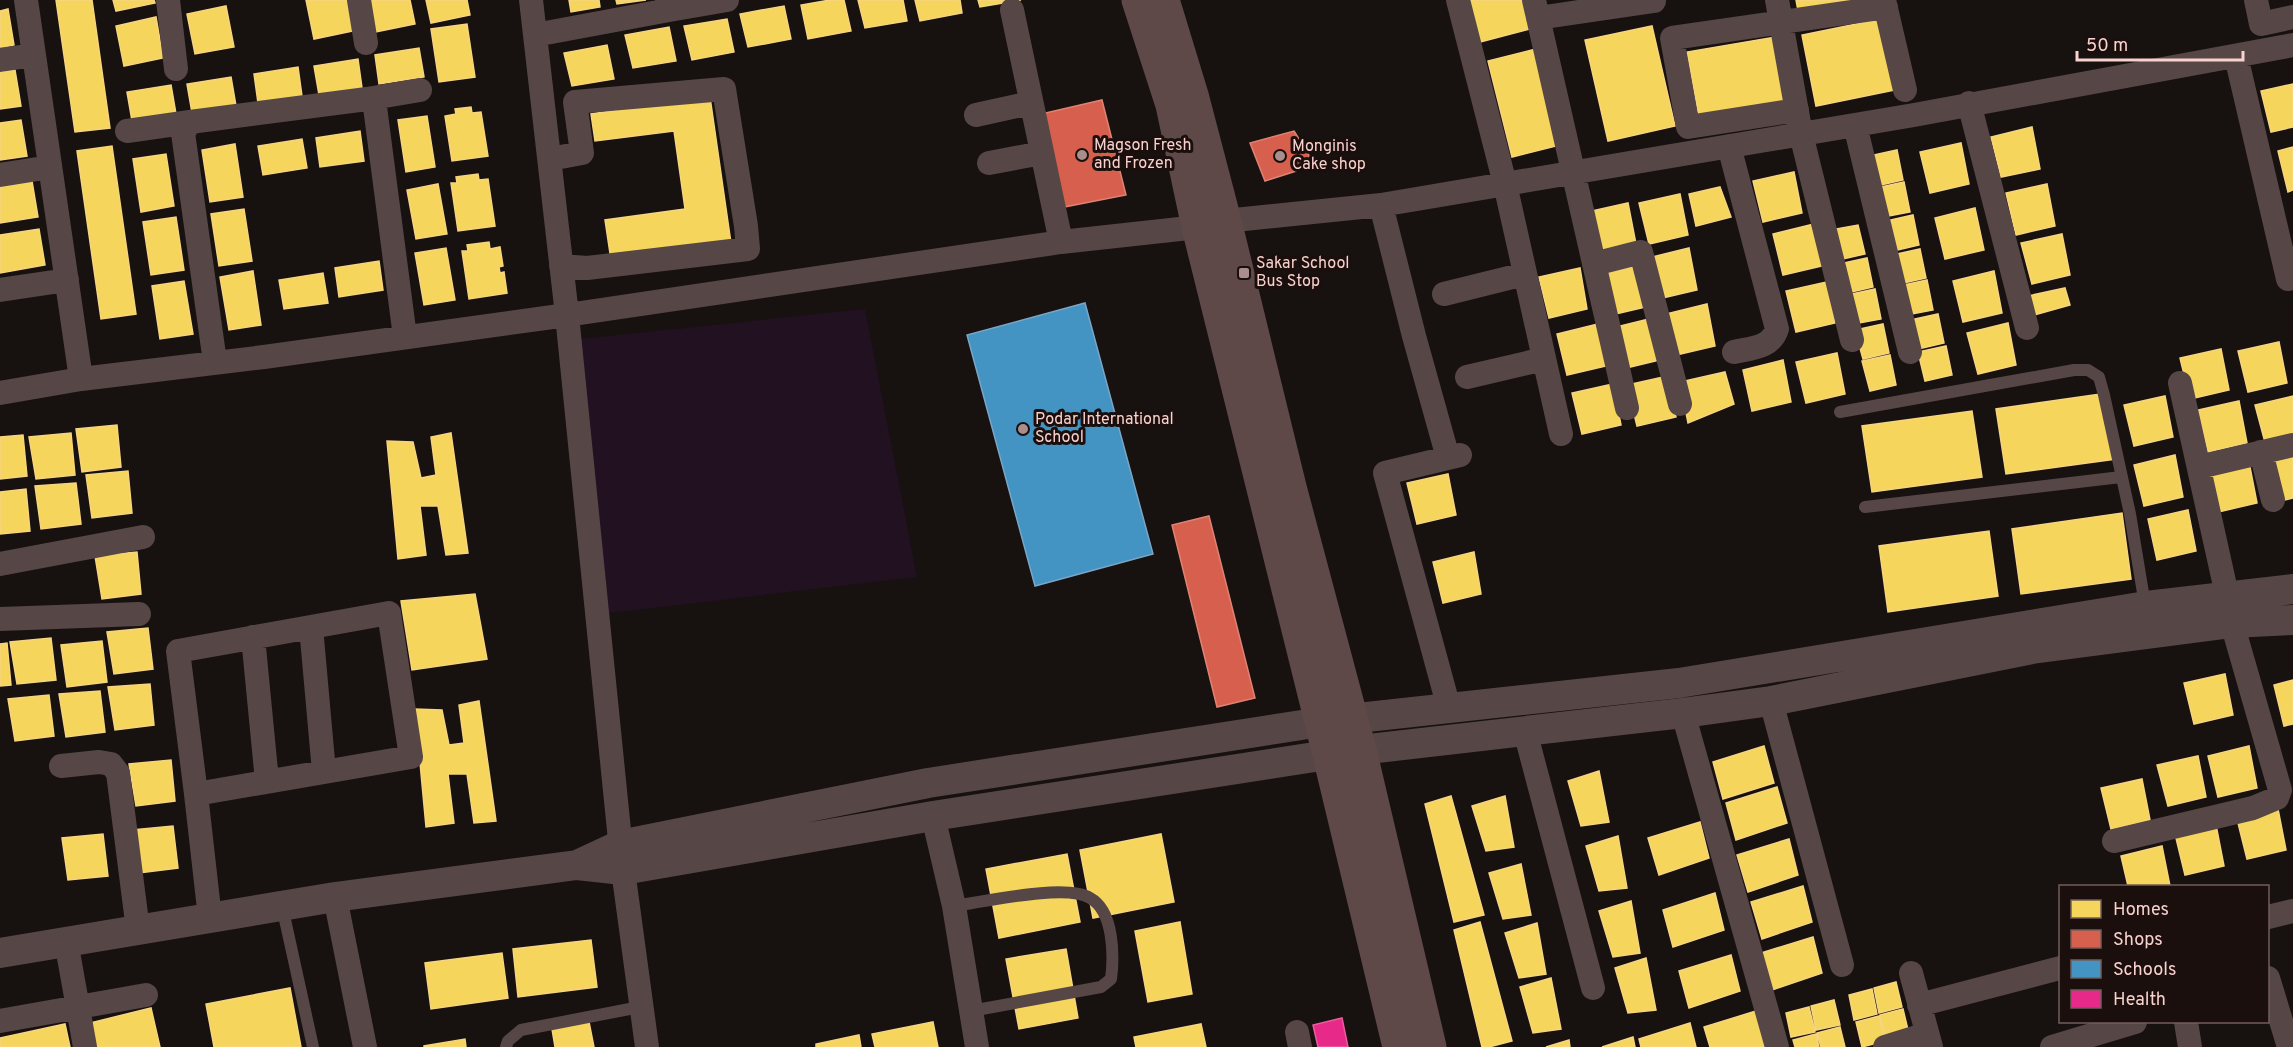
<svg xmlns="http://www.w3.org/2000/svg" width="2293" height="1047" font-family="Overpass,sans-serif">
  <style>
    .green { fill: #211121 }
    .homes { fill: #f6d55c; stroke: #f7d47e; stroke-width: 1.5 }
    .shops { fill: #d6604d; stroke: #e08273; stroke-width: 1.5 }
    .schools { fill: #4393c3; stroke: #7aa6c6; stroke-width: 1.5 }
    .health { fill: #e7298a; stroke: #ec5b9e; stroke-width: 1.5 }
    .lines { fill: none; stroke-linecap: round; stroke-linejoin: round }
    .service { stroke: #574646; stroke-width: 12 }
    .minor { stroke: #574646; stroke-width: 24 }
    .tertiary { stroke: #574646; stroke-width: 30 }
    .secondary { stroke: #5e4948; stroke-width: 33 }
    .poi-dot { fill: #aa8e8b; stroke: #1a0f0d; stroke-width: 2 }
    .labels { text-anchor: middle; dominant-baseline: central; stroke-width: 6; stroke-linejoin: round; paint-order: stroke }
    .poi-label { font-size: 16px; fill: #f9d1cd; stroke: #1a0f0d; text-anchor: start }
  </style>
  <rect width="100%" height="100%" fill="#171110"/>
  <!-- green -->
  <path class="green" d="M865,309L917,577L609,613L580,339Z"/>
  <!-- homes -->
  <path class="homes" d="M56,0H92L110,128L75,132Z
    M113,0H154L155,3L116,11Z
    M306,0H347L353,31L314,39Z
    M369,0H410L415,24L375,32Z
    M426,0H467L470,15L431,23Z
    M569,0H599L600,7L571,12Z
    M616,0H646L617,4Z
    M830,0H844L851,31L808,39L801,5Z
    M858,0H903L907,21L865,28Z
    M915,0H960L962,13L920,21Z
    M978,0H1021L980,7Z
    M1469,0H1523L1530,29L1480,42Z
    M1796,0H1879L1799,16Z
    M226,6L234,47L195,54L187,14Z
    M784,6L791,39L748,47L740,14Z
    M8,9L14,45L0,48V11Z
    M156,17L163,58L124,66L116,26Z
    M1886,18L1900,89L1816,106L1802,35Z
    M727,19L734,52L692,60L684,26Z
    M467,24L475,77L439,82L431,29Z
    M1652,26L1675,126L1608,141L1585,40Z
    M669,27L676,61L633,68L625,35Z
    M1775,37L1788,108L1700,123L1687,52Z
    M607,45L614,79L572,86L564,53Z
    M419,48L424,77L379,84L375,55Z
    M1536,49L1560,145L1512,157L1488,61Z
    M358,59L362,88L319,95L314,66Z
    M298,67L302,96L258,103L254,74Z
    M15,70L21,106L0,109V72Z
    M231,77L236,106L192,113L187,84Z
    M2293,84V127L2271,132L2261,91Z
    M171,85L176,114L132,121L127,92Z
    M710,97L731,243L611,260L605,220L685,209L674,131L595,141L591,114Z
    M471,107L472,113L481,112L488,156L452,161L445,116L456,114L455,109Z
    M427,116L435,167L406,172L398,120Z
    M21,120L27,156L0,160V123Z
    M2032,127L2040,169L2001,177L1991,137Z
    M360,131L364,161L320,167L316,138Z
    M302,139L307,168L263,175L258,146Z
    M1961,143L1969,184L1930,193L1920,152Z
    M235,144L243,197L210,202L202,150Z
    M112,146L136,314L101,319L77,151Z
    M2293,147V190L2288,192L2278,151Z
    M1897,150L1903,180L1876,186L1869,156Z
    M166,154L174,206L141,212L133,159Z
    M1794,172L1802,213L1763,222L1753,181Z
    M478,174L479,180L488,179L495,226L458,231L451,183H457L456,177Z
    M32,181L38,217L0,223V186Z
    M1904,182L1910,212L1884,217L1876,188Z
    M438,184L447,234L416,239L407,190Z
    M2047,184L2055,226L2016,235L2006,193Z
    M1720,187L1731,217L1696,226L1689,194Z
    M1680,194L1688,235L1649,244L1639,203Z
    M1628,203L1636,244L1597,253L1587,212Z
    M1975,208L1984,250L1945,259L1935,218Z
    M244,209L252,261L219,266L211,214Z
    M1913,215L1919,245L1893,251L1886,221Z
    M176,217L184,270L151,275L143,222Z
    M1814,224L1822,266L1783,275L1773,234Z
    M1858,225L1865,254L1838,260L1830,230Z
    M39,229L45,265L0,273V235Z
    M2062,234L2070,275L2032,284L2021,243Z
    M489,242L490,249L500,247L503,266L499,267L500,273L504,272L507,293L469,299L462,251H468L467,245Z
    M446,248L455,300L424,305L415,253Z
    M1689,248L1697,290L1658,299L1648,258Z
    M1920,249L1926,278L1899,284L1892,255Z
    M1867,258L1873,287L1847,293L1839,264Z
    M379,261L383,290L339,297L335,268Z
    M1641,265L1650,306L1611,315L1601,274Z
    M1580,268L1587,309L1549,318L1539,277Z
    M253,271L261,325L229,330L220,277Z
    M1994,271L2002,313L1963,322L1953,281Z
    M323,273L328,303L284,309L279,280Z
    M1927,280L1933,310L1907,315L1899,286Z
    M184,281L193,334L160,339L152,286Z
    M1827,282L1835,323L1796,332L1786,291Z
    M2065,288L2070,305L2034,315L2028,296Z
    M1875,289L1881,319L1854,324L1847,295Z
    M1707,304L1715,346L1676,355L1666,314Z
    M1938,314L1944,343L1918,349L1910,320Z
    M1657,317L1664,359L1626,368L1616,327Z
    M2008,323L2016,365L1978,374L1967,333Z
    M1598,324L1606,366L1567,375L1557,334Z
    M1883,324L1889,353L1863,359L1855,330Z
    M2279,342L2287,383L2248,392L2238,351Z
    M1946,346L1952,375L1925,381L1918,352Z
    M2221,349L2229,390L2190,399L2180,358Z
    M1837,353L1845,394L1806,403L1796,362Z
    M1890,355L1896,385L1870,391L1862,361Z
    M1783,360L1791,402L1752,411L1743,370Z
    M1725,372L1734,404L1688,423L1680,382Z
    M1668,376L1676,417L1637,426L1627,385Z
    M1613,384L1621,425L1582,434L1572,393Z
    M2107,393L2116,459L2006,474L1996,409Z
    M2165,396L2173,437L2134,446L2124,405Z
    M2293,396V440L2266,446L2255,405Z
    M2239,401L2247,443L2208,452L2198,410Z
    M1972,411L1982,477L1872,492L1862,426Z
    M117,425L121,467L82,472L76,429Z
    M71,433L75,475L36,479L29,437Z
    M451,433L468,553L446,555L438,506H420L426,555L398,559L387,441L413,442L421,478L436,475L431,437Z
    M23,435L27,476L0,479V437Z
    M2293,454V498L2280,501L2270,460Z
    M2175,455L2183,497L2144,506L2134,465Z
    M2249,462L2257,503L2218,512L2208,471Z
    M128,471L132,513L92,518L86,475Z
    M1448,474L1456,515L1417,524L1407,483Z
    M76,483L81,524L41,529L35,486Z
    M26,489L30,531L0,534V492Z
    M2188,510L2196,551L2157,560L2148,519Z
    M2122,513L2131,579L2021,594L2012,529Z
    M1989,531L1998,596L1888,612L1879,546Z
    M137,552L141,594L102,599L95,556Z
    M1474,552L1481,594L1443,603L1433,562Z
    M475,594L487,659L412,670L401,601Z
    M148,628L153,669L114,674L107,632Z
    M51,638L56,680L17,684L10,642Z
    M102,641L107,682L67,687L61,645Z
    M7,643L11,685L0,686V644Z
    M2225,674L2233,715L2194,724L2184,683Z
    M2293,680V724L2284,726L2274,685Z
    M150,684L154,725L115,730L108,687Z
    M100,691L105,732L66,737L59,694Z
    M49,695L54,736L15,741L8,699Z
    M479,701L496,821L474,823L467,774H448L454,823L426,827L415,709L442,710L449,745L464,743L459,705Z
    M1764,746L1774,783L1723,799L1713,762Z
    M2249,746L2257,788L2218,797L2208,756Z
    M2198,756L2206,797L2168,806L2157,765Z
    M171,760L175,801L136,806L129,764Z
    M1599,771L1609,822L1581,826L1568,781Z
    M2142,779L2150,820L2111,829L2101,788Z
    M1777,787L1787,823L1736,840L1726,803Z
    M1451,796L1484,915L1454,922L1425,804Z
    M1505,796L1514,847L1486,851L1472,806Z
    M2278,809L2286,850L2247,859L2237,819Z
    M1700,822L1709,858L1659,875L1648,838Z
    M2216,825L2224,866L2185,875L2175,834Z
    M173,826L178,868L139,873L132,830Z
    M103,834L108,876L68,880L62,838Z
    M1161,834L1174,902L1093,918L1080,850Z
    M1618,836L1627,888L1599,891L1586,846Z
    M1789,839L1798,875L1748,892L1737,855Z
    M2162,846L2170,886H2128L2121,856Z
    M1067,854L1080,922L999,938L986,869Z
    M1521,864L1531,915L1503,919L1489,873Z
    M1803,886L1812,922L1762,939L1751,902Z
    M1715,893L1724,930L1673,947L1663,910Z
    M1631,901L1640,953L1613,957L1599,911Z
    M1180,922L1192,994L1148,1002L1135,931Z
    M1480,922L1512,1041L1489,1047H1482L1454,930Z
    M1537,923L1546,974L1519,978L1505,933Z
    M1813,937L1822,973L1772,990L1761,953Z
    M591,940L597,987L518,997L513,949Z
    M1066,949L1078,1018L1019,1029L1006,959Z
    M502,953L508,998L431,1009L425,963Z
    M1731,955L1740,991L1689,1008L1679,971Z
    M1646,958L1656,1010L1628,1013L1615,968Z
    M1551,978L1561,1029L1533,1033L1520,987Z
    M1896,982L1902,1007L1879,1013L1874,988Z
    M290,988L301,1047H214L206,1004Z
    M1872,989L1877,1014L1854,1020L1849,995Z
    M1834,1000L1840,1025L1816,1030L1811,1006Z
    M1809,1007L1815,1032L1791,1037L1786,1013Z
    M151,1008L160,1047H96L90,1023Z
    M1903,1009L1909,1034L1886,1040L1880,1015Z
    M1756,1011L1765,1047H1710L1704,1027Z
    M1879,1016L1885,1041L1862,1047L1856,1022Z
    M589,1022L594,1047H555L552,1029Z
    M933,1022L938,1047H875L872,1034Z
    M1690,1023L1696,1047H1641L1639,1039Z
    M65,1024L70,1047H0V1038Z
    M1201,1024L1206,1047H1136L1134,1037Z
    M1840,1027L1845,1047H1821L1817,1033Z
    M1816,1034L1819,1047H1795L1793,1040Z
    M859,1035L861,1047H816V1044Z
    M1633,1037L1635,1047H1602Z
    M465,1039L466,1047H424V1046Z
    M1569,1040L1570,1047H1546Z"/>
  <!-- shops -->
  <path class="shops" d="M1102,100L1126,195L1059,208L1041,114Z
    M1294,131L1315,165L1265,181L1250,143Z
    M1209,516L1255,698L1217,707L1172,525Z"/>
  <!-- schools -->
  <path class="schools" d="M1085,303L1153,554L1035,586L967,335Z"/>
  <!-- health -->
  <path class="health" d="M1342,1018L1348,1047H1318L1313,1025Z"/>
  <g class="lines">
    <!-- service -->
    <path class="service" d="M1840,412L2074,370H2088L2099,377L2104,395L2130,514L2145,605
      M1865,507L2121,477
      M282,906L313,1047
      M954,906C984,902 1066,883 1090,898C1114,911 1114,956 1111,979L1101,987L971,1011
      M506,1047L508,1041L521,1030L640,1007"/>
    <!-- minor -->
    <path class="minor" d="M26,0L81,379
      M168,0L176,69
      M359,0L366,43
      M1458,0L1505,184L1561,434
      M1534,0L1627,408
      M1777,0L1801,134L1852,340
      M1884,0L1905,90
      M2256,0L2261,24L2293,17
      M669,10L727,0
      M1012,10L1061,242
      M1538,18L1654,1
      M535,35L669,10L667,0
      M2236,56L2288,279
      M0,60L34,55
      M367,99L420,90
      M1969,103L2027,328
      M1797,110L1688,127L1672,38L1886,7
      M976,115L1031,103
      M1855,125L1910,352
      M127,131L190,122
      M1729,146L1777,329C1771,348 1751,348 1734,352
      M550,159L582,153L575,102L724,89L746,226L748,249L587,268L561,266
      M989,163L1042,153
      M0,175L50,167
      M1381,205L1414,336L1445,447
      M1594,264L1641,252L1680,404
      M0,290L67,280
      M1444,294L1525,274
      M215,362L183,133L190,122L367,99L375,107L405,337
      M1467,377L1544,359
      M2180,383L2227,595
      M0,393L81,379L264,357L567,315L531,0
      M2261,452L2273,500
      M2199,467L2293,445
      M0,564L143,537
      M0,619L139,614
      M311,627L324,772
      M253,637L267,781
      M1771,701L1842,965
      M1449,708L1385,473L1460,455
      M1683,713L1777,1047
      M1525,731L1593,988
      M61,766L99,762L111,764L118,773L138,930
      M196,794L178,651L389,613L411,757L196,794L210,918
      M933,816L954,906L977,1047
      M2114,841L2253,808L2277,798L2280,790L2232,623
      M335,897L365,1047
      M2268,917L2293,911
      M66,941L85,1047
      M1911,973L1931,1047
      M2268,978L2289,1047
      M1919,1005L2060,968
      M0,1021L146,995
      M2186,1022L2190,1047
      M1297,1032L1300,1047
      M647,1047L623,870L567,315L1061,242L1198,227L1225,221L1381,205L1914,115L2293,45
      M1885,1047L1927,1034
      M2052,1047L2135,1022"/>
    <!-- tertiary -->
    <path class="tertiary" d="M577,865L620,845L928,783L1321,722L1679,683L2146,606L2293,589
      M0,953L335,897L577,865L623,870L933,816L1360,750L1683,713L1771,701L2032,649L2232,623L2293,620"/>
    <!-- secondary -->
    <path class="secondary" d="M1138,0L1172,105L1198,227L1321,722L1399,1047
      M1163,0L1192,95L1225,221L1290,487L1360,750L1430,1047"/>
  </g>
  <!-- markers -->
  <g class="poi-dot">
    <circle cx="1082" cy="155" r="6"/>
    <circle cx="1280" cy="156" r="6"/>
    <rect x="1238" y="267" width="12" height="12" rx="3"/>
    <circle cx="1023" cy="429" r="6"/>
  </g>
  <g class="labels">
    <!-- poi labels -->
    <g class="poi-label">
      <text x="1094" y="146">Magson Fresh<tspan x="1094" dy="18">and Frozen</tspan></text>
      <text x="1292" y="147">Monginis<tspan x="1292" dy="18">Cake shop</tspan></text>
      <text x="1256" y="264">Sakar School<tspan x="1256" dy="18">Bus Stop</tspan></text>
      <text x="1035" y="420">Podar International<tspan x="1035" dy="18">School</tspan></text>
    </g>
  </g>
  <!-- legend -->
  <rect x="2059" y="885" width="210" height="138" fill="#1a0f0d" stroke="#735d5a" stroke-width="1.5"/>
  <rect x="2071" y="900" width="30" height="18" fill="#f6d55c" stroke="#735d5a" stroke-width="1.5"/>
  <text x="2113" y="915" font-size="18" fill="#f9d1cd">Homes</text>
  <rect x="2071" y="930" width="30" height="18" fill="#d6604d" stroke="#735d5a" stroke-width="1.5"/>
  <text x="2113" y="945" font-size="18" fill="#f9d1cd">Shops</text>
  <rect x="2071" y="960" width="30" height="18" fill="#4393c3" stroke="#735d5a" stroke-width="1.5"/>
  <text x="2113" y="975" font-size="18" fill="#f9d1cd">Schools</text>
  <rect x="2071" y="990" width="30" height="18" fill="#e7298a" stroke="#735d5a" stroke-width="1.5"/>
  <text x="2113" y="1005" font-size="18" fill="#f9d1cd">Health</text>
  <!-- scale -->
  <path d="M2077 51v9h166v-9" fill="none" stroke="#f9d1cd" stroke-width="3"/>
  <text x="2086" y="51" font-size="18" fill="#f9d1cd" stroke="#1a0f0d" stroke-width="4.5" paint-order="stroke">50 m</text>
</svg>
